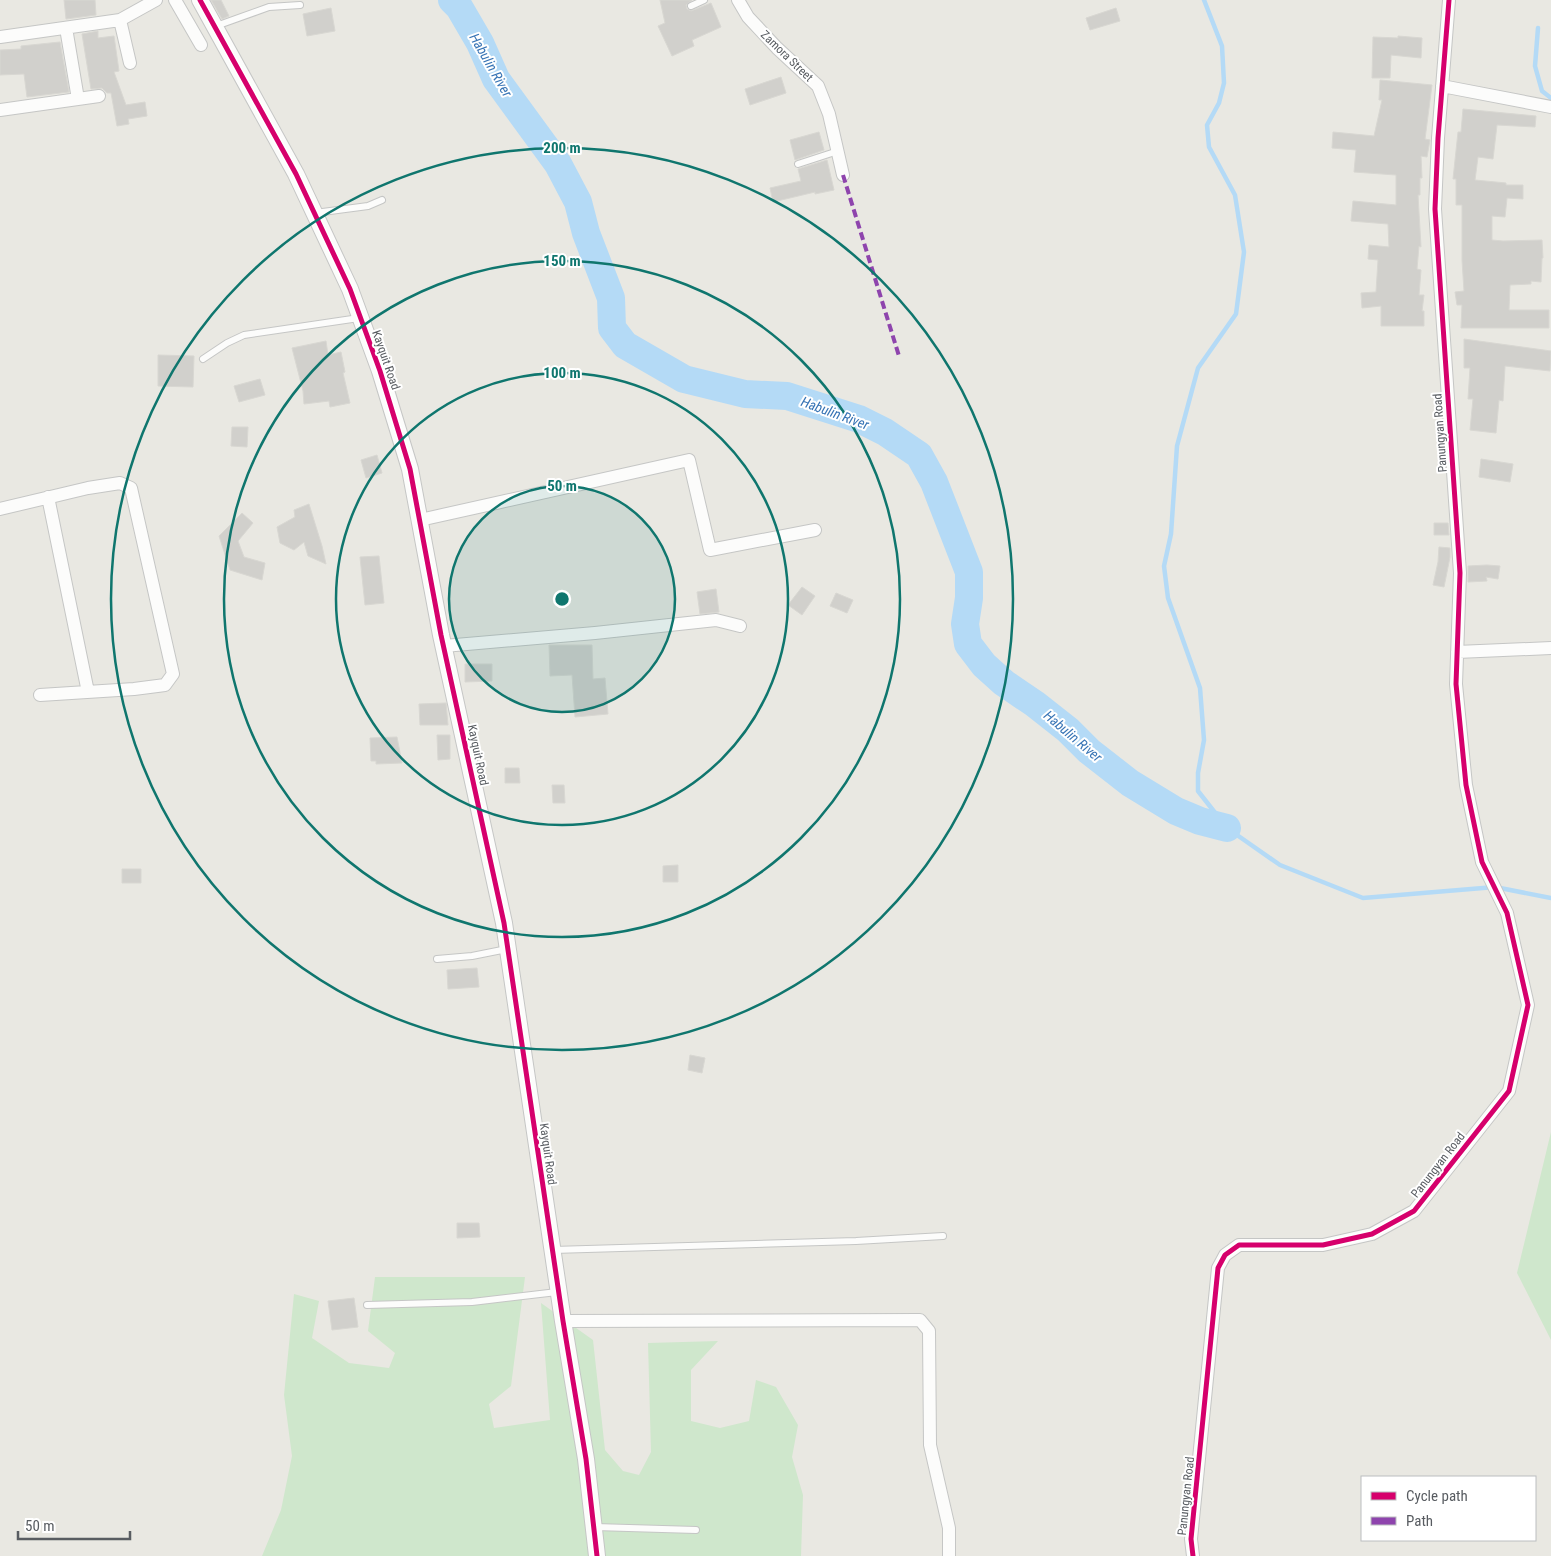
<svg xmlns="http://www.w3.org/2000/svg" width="1551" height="1556" font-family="'Roboto Condensed',sans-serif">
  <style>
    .green { fill: #cfe7cc }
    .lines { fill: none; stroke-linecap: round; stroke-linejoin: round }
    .stream { stroke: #b4daf6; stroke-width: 4.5 }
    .river { stroke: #b4daf6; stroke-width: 28 }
    .building { fill: #d1d0cc; stroke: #d8d7d2 }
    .service-casing { stroke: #c5c6c5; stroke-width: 8 }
    .minor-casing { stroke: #c5c6c5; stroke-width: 14 }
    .tertiary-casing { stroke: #c5c6c5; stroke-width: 18 }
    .service { stroke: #fcfcfb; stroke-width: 6 }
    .minor { stroke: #fcfcfb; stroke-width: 12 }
    .tertiary { stroke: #fcfcfb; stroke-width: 16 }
    .quiet { stroke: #8e44ad; stroke-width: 4; stroke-dasharray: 8 4; stroke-linecap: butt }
    .cycleway-casing { stroke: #fff; stroke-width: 8 }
    .cycleway { stroke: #d6006c; stroke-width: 5 }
    .ring { fill: none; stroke: #0f766e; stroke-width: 2.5 }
    .labels { text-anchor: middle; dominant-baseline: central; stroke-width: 4; stroke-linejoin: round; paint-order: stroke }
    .street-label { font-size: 12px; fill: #585c61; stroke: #fff }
    .water-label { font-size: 14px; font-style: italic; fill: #3774b5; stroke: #fff }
    .centre { fill: #0f766e; stroke: #fff; stroke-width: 2.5 }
    .ring-label { font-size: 15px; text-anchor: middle; font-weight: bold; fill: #0f766e; stroke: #fff; stroke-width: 4; stroke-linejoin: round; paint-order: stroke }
  </style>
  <rect width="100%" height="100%" fill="#e9e8e2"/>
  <!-- green -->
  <path class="green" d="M1551,1132V1340L1517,1273Z
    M375,1277H525L511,1386L489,1404L494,1428L550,1420L541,1303L593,1340L605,1450L623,1471L639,1475L651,1452L648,1343L718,1341L691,1370V1421L720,1428L749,1421L756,1380L776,1387L798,1425L792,1457L803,1495L801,1556H262L281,1510L292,1456L284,1395L294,1294L319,1301L312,1338L349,1363L389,1368L395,1353L368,1331Z"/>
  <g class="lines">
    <!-- stream -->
    <path class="stream" d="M1204,0L1222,46L1224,83L1219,103L1207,125L1209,147L1235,195L1244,252L1236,314L1198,368L1177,446L1171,534L1164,566L1168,598L1200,688L1204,740L1198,773V791L1227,828L1280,865L1363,898L1495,887L1551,898
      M1538,28L1535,66L1542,91L1551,98"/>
    <!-- river -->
    <path class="river" d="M452,0L459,7L480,43L496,79L558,164L578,202L586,233L611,298L612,328L625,345L684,379L745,394L787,396L859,419L885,432L919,455L934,482L969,572V598L965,624L968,644L984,665L1004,683L1035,704L1068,730L1089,751L1130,783L1176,811L1200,821L1227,828"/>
  </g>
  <!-- building -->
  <path class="building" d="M64,0H95L96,15L66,19Z
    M211,0H221L229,16L222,19Z
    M660,0H692L686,5L687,9L691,11L711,3L721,27L692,40L694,46L672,56L658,26L665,23Z
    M331,8L335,31L307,36L303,14Z
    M1116,8L1120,21L1090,30L1086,18Z
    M98,31V38L114,36L119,71L114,72L126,105L145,102L147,116L128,119L129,124L117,126L111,93H107L102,88L91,89L82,34Z
    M1398,36L1422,38L1421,58L1391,55L1390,78H1372L1373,37L1398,38Z
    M60,42L69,92L27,97L24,74L0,75V50L21,49V46Z
    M781,77L786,93L750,105L745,89Z
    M1380,80L1432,85L1425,139L1430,140L1427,157L1421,156L1422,178H1420V195H1418L1421,247L1419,246L1417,269L1421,270L1419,295H1424L1422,311H1424V326H1381V306L1362,308L1361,293L1376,292L1378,260L1368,259L1369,245L1389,247L1388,224L1351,221L1353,201L1396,205V175L1354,172L1356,150L1332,148L1333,132L1374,136L1382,100H1379Z
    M1463,109L1536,116L1535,127L1497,125L1493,159L1478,157L1475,180L1506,183V185H1523V199L1507,198L1505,217L1492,216V240L1503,241L1542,240L1543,258H1542L1541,282L1531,281V284L1510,285L1509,310H1549V328H1461L1462,305H1457L1455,292L1464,291L1462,260V205H1456V179H1453L1458,132H1461Z
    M819,132L824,150L795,160L790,140Z
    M827,160L834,190L815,194V192L773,202L770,188L801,181L798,169Z
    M1464,339L1551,351L1550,371L1505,366L1503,401L1499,400L1496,433L1470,430L1473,399H1468L1470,368H1464Z
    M326,341L328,355L341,352L345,372L343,373L350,403L330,407L329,401L304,404L303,391L292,348Z
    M158,355L194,356L193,387L158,386Z
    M260,379L265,395L239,402L234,386Z
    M232,427H248L247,447L231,446Z
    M377,455L382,473L366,478L361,460Z
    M1481,459L1513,464L1510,482L1479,477Z
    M309,504L322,546L326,564L308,556L304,542L294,550L280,543L277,527L295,517L294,510Z
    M242,513L253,523L238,541L244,557L265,563L262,580L230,570L219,536Z
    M1434,523H1448L1449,535H1434Z
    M1439,547L1450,548V557L1444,587L1433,585L1438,562Z
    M379,556L384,603L365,605L360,557Z
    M1487,565L1500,566L1498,579L1486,577L1487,581L1468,582V566Z
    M802,587L815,596L802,615L788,605Z
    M716,589L719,612L700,614L697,592Z
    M836,593L853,600L847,613L830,606Z
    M549,645H592L593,679L605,678L608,714L575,717L572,675L550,676Z
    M465,664H492V681L465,682Z
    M446,703L448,725H420L419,704Z
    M437,735H450V759L438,760Z
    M397,737L402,763L376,764V761H371L370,738Z
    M505,768H519L520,783H505Z
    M552,785H564L565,803H553Z
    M678,865V882H663V866Z
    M122,869H141V883H122Z
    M477,968L479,987L448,989L447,970Z
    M690,1055L705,1058L702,1073L688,1070Z
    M457,1223H479L480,1237L457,1238Z
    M354,1298L358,1327L332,1330L328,1301Z"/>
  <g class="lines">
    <defs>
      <path id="service" d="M691,6L704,0
        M216,26L269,7L300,5
        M798,164L838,151
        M315,213L368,206L382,200
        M203,359L227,343L244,335L359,318
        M437,959L472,956L507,949
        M553,1250L856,1241L943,1236
        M367,1305L472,1302L557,1292
        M595,1527L696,1530"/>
      <path id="minor" d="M175,0L201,45
        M738,0L748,17L777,48L818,86L829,114L843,175
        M120,20L130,63
        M66,28L78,99
        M0,37L120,20L156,0
        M1442,86L1551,107
        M0,110L99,96
        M48,497L88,692
        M0,509L88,488L120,483L131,488L173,674L165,685L134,689L40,695
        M420,520L689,460L710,550L815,530
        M444,646L595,633L716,620L740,626
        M1457,652L1551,648
        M563,1321L920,1320L929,1331L930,1445L949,1528V1556
        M1193,1556L1191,1539L1218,1268L1225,1255L1239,1245H1323L1372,1234L1414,1211L1509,1091L1528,1005L1507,913L1482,862L1466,785L1456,684L1460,573L1435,209L1438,138L1449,0"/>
      <path id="tertiary" d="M200,0L296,174L350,289L380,371L410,469L441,635L504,923L563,1321L586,1459L597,1556"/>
    </defs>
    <!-- service casing -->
    <use href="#service" class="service-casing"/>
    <!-- minor casing -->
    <use href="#minor" class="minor-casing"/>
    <!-- tertiary casing -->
    <use href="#tertiary" class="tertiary-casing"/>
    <!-- service -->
    <use href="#service" class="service"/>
    <!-- minor -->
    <use href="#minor" class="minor"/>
    <!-- tertiary -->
    <use href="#tertiary" class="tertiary"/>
    <!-- quiet -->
    <path class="quiet" d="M843,175L899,356"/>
    <defs>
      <path id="cycleway" d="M200,0L296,174L350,289L380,371L410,469L441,635L504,923L563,1321L586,1459L597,1556
        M1193,1556L1191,1539L1218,1268L1225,1255L1239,1245H1323L1372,1234L1414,1211L1509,1091L1528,1005L1507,913L1482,862L1466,785L1456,684L1460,573L1435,209L1438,138L1449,0"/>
    </defs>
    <!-- cycleway casing -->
    <use href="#cycleway" class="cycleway-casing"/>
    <!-- cycleway -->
    <use href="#cycleway" class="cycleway"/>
  </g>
  <!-- distance rings -->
  <circle cx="562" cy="599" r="113" fill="#0f766e" fill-opacity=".12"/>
  <g class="ring">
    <circle cx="562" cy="599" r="113"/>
    <circle cx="562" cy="599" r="226"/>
    <circle cx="562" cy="599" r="338"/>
    <circle cx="562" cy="599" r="451"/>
  </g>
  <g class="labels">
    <!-- street labels -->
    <g class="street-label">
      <text transform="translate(787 56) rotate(44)">Zamora Street</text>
      <text transform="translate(386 360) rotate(71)">Kayquit Road</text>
      <text transform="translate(1440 433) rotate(-94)">Panungyan Road</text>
      <text transform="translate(478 755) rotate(78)">Kayquit Road</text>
      <text transform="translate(548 1154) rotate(82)">Kayquit Road</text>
      <text transform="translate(1438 1165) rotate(-52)">Panungyan Road</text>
      <text transform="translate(1186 1496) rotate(-84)">Panungyan Road</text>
    </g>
    <!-- water labels -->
    <g class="water-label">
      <text transform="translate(491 65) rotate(60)">Habulin River</text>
      <text transform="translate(835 413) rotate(20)">Habulin River</text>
      <text transform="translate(1073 736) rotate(40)">Habulin River</text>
    </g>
  </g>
  <circle cx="562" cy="599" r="8" class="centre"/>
  <g class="ring-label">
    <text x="562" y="153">200 m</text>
    <text x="562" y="266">150 m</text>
    <text x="562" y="378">100 m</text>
    <text x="562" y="491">50 m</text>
  </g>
  <!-- legend -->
  <rect x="1361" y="1476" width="175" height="65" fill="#ffffff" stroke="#bcbec0"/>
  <rect x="1371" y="1492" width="25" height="8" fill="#d6006c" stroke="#bcbec0"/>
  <text x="1406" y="1501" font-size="15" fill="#585c61">Cycle path</text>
  <rect x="1371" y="1517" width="25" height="8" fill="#8e44ad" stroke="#bcbec0"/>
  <text x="1406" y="1526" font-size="15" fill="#585c61">Path</text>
  <!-- scale -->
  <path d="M18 1531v8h112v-8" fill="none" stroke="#585c61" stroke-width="2.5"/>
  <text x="25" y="1531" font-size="15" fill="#585c61" stroke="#ffffff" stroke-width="4" paint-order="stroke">50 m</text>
</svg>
